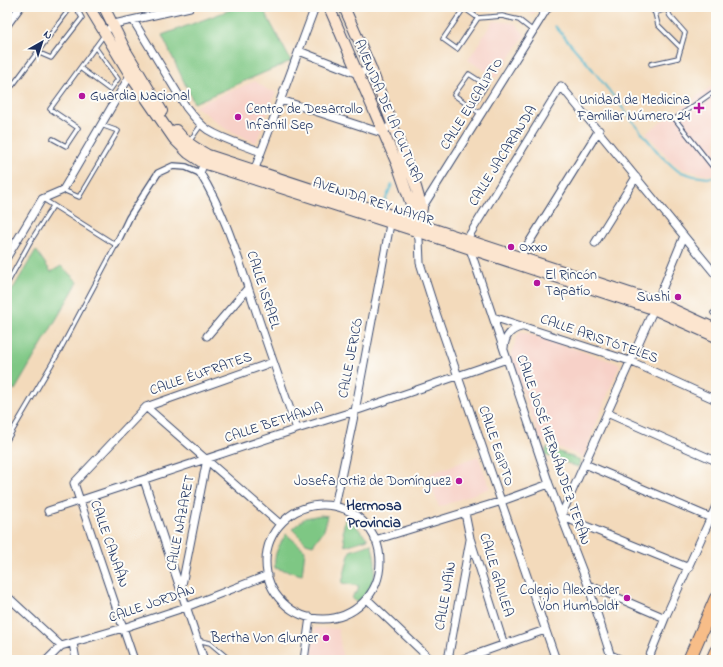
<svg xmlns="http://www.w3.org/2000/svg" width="723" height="667" font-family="'Indie Flower',sans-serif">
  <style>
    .built { fill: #f7d1c8 }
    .green { fill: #7ec784; stroke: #4c7b71 }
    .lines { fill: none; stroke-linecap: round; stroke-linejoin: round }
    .stream { stroke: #50b7ce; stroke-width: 2 }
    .service-casing { stroke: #3b496c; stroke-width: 5.5 }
    .pedestrian-casing { stroke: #3b496c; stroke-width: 8 }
    .minor-casing { stroke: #3b496c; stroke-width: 9 }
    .secondary-casing { stroke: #3b496c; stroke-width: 12 }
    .trunk-casing { stroke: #3b496c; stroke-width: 14 }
    .service { stroke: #fff; stroke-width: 3.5 }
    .pedestrian { stroke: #fff; stroke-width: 5.5 }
    .minor { stroke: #fff; stroke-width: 7 }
    .secondary { stroke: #fce5cf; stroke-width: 10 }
    .trunk { stroke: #f7bd88; stroke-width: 12 }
    .poi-dot { fill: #b5179e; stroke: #fdfcf7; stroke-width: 1.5 }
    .labels { text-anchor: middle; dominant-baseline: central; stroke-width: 4; stroke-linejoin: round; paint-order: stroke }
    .poi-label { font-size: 14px; fill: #1b2f5e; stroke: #fdfcf7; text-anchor: end }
    .street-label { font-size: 14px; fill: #1b2f5e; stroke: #fdfcf7 }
    .neighbourhood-label { font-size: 15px; font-weight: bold; fill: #1b2f5e; stroke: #fdfcf7 }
  </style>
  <rect width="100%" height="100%" fill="#fdfcf7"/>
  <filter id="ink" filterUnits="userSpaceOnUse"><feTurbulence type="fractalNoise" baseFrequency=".025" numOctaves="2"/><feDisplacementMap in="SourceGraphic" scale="8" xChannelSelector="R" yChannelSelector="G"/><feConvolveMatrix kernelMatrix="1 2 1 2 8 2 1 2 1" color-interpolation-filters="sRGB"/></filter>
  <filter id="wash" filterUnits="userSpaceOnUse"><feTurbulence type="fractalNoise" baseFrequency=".012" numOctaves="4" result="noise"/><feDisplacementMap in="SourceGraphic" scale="16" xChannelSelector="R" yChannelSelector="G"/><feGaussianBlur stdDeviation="0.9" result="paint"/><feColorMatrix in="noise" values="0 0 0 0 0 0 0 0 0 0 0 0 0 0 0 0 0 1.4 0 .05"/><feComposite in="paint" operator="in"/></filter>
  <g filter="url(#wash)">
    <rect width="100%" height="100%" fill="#f3dabb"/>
    <!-- built -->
    <path class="built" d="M521,7H539L533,14Z
      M493,21L515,23L525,35L496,78L468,60Z
      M255,81L268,90L276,92L256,143L226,129L195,106Z
      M716,83V174L706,175L683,169L672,162L646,133Z
      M520,331L620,364L583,457L540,440L510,355Z
      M478,456L490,488L439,507L427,475Z
      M315,628L338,629L343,660H310Z"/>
    <!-- green -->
    <path class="green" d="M238,7H262L291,61L194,103L162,35Z
      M36,250L51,272L61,266L78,282L15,390L7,385V299Z
      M547,447L580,460L578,467L545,455Z
      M321,515L328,516L324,530L313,545L306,543L292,529L305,518Z
      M345,519L353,523L368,539L345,546L343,530Z
      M286,534L305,550L302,575L275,568C273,554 279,546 286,534Z
      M371,544C379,566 376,588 357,602L352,599L354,593H357L359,586L342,583L350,551Z"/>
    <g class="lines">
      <!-- stream -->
      <path class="stream" d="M555,26L593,70L642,133L661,156L678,171L694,176L708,178L716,176
        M383,206L392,184"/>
    </g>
  </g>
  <g filter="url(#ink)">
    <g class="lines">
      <defs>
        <path id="service" d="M650,7L655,13L658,25L681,48
          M655,13L671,7
          M478,18L457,49L443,39L464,8L478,18L502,16L519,20L533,31
          M37,52L51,58L82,18L76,7
          M651,64L678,58L685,33L670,16L666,7
          M80,68L110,90L118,79L95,47
          M13,85L71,7
          M716,90L675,119L712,166L716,165
          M472,107L486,85L469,74L454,95L481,114
          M53,139L66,146L78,128L50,109L104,35
          M189,142L201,125
          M63,190L79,197L118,131L101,125
          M7,284L30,242L53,206
          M713,313L716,311
          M7,440L60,350L116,245L43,199
          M197,640L210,643L230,660"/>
        <path id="pedestrian" d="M116,245L129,218L158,173L173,166L186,167L200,173"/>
        <path id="minor" d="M133,20L186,107C193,116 199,124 208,130C224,140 244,145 261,152
          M7,25L20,7
          M110,28L114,24L190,7
          M299,51L358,74L371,68
          M281,100L382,133L392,124
          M205,160L200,173C225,213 238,258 253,302C267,345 282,387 297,429
          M253,174L315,7
          M419,208H422L533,31L546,10L550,7
          M416,231L419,239L420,263L436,313L556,660
          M684,236L657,302L561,516L689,568
          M467,239L561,86L716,275
          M595,243L636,177
          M470,249L549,484L588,585L612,660
          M7,257L42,199L63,190L132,72
          M520,257L599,130
          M493,317L630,361L716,400
          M207,336L248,288
          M504,348C505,336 510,330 521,327
          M146,407L280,524
          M607,413L716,461
          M585,464L711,518
          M144,480L204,660
          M266 562a57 57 0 1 1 114 0a57 57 0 1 1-114 0Z
          M335,506L355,411L391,219
          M48,511L297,429L355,411L507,359
          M465,513L470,538L504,645
          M375,540L502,501L549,484
          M588,585L665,618
          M181,590L207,459
          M7,596L61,646
          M367,599L431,660
          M73,643L76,660
          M611,655L622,660
          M47,660L61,646L123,628L186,607L268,575
          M134,660L74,483L146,407L273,362
          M304,660L310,617
          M448,660L470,540
          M460,660L545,630
          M648,660L665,618L716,506"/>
        <path id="secondary" d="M89,7L130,75L174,139L188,153L203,163L422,233L653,309L716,337
          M104,7L126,51L162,111
          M329,7L397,164L413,210V221L414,226
          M344,7L371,68L416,187L422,208L419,223L421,230
          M176,130C185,142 196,148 208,155L657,302L716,329"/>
        <path id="trunk" d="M689,660L716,598
          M712,660L716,651"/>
      </defs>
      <!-- service casing -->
      <use href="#service" class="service-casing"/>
      <!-- pedestrian casing -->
      <use href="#pedestrian" class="pedestrian-casing"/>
      <!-- minor casing -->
      <use href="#minor" class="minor-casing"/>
      <!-- secondary casing -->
      <use href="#secondary" class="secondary-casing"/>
      <!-- trunk casing -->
      <use href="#trunk" class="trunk-casing"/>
      <!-- service -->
      <use href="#service" class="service"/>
      <!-- pedestrian -->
      <use href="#pedestrian" class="pedestrian"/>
      <!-- minor -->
      <use href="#minor" class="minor"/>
      <!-- secondary -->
      <use href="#secondary" class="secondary"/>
      <!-- trunk -->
      <use href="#trunk" class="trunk"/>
    </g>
  </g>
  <!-- markers -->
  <g class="poi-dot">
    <circle cx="82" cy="96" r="4"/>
    <path d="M697 102h4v4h4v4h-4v4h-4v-4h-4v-4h4z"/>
    <circle cx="238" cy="117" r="4"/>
    <circle cx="511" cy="247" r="4"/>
    <circle cx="537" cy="283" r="4"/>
    <circle cx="678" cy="297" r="4"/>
    <circle cx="459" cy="481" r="4"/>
    <circle cx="627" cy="598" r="4"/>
    <circle cx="326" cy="638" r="4"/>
  </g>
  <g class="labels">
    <!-- poi labels -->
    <g class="poi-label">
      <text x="90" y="96" text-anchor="start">Guardia Nacional</text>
      <text x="690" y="100">Unidad de Medicina<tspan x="690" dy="16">Familiar Número 24</tspan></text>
      <text x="246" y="109" text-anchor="start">Centro de Desarrollo<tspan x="246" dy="16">Infantil Sep</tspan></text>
      <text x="519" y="247" text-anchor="start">Oxxo</text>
      <text x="545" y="275" text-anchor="start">El Rincón<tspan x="545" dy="16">Tapatío</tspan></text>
      <text x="670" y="297">Sushi</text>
      <text x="451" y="481">Josefa Ortiz de Domínguez</text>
      <text x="619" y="590">Colegio Alexander<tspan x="619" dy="16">Von Humboldt</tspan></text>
      <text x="318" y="638">Bertha Von Glumer</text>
    </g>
    <!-- street labels -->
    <g class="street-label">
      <text transform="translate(472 104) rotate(-58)">CALLE EUCALIPTO</text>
      <text transform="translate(388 111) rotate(67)">AVENIDA DE LA CULTURA</text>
      <text transform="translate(503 156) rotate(-58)">CALLE JACARANDA</text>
      <text transform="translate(373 202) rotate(18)">AVENIDA REY NAYAR</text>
      <text transform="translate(263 290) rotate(72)">CALLE ISRAEL</text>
      <text transform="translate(599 339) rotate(19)">CALLE ARISTÓTELES</text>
      <text transform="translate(351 358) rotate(-79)">CALLE JERICÓ</text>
      <text transform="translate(201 374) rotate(-19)">CALLE ÉUFRATES</text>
      <text transform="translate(274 423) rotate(-18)">CALLE BETHANIA</text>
      <text transform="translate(496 446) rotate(71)">CALLE EGIPTO</text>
      <text transform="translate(553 450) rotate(71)">CALLE JOSÉ HERNÁNDEZ TERÁN</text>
      <text transform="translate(181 523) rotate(-79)">CALLE NAZARET</text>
      <text transform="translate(109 544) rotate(71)">CALLE CANAÁN</text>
      <text transform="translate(496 575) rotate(73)">CALLE GALILEA</text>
      <text transform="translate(446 596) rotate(-80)">CALLE NAÍN</text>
      <text transform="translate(152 604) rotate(-19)">CALLE JORDÁN</text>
    </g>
    <!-- neighbourhood labels -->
    <g class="neighbourhood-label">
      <text x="374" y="506">Hermosa<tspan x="374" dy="17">Provincia</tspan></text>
    </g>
  </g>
  <!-- margin -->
  <rect width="723" height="667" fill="none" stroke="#fdfcf7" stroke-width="24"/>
  <!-- north arrow -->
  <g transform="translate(42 42) rotate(39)" stroke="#fdfcf7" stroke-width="3" paint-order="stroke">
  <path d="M0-3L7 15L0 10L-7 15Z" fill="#1b2f5e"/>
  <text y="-6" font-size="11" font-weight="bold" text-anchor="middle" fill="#1b2f5e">N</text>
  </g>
</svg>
